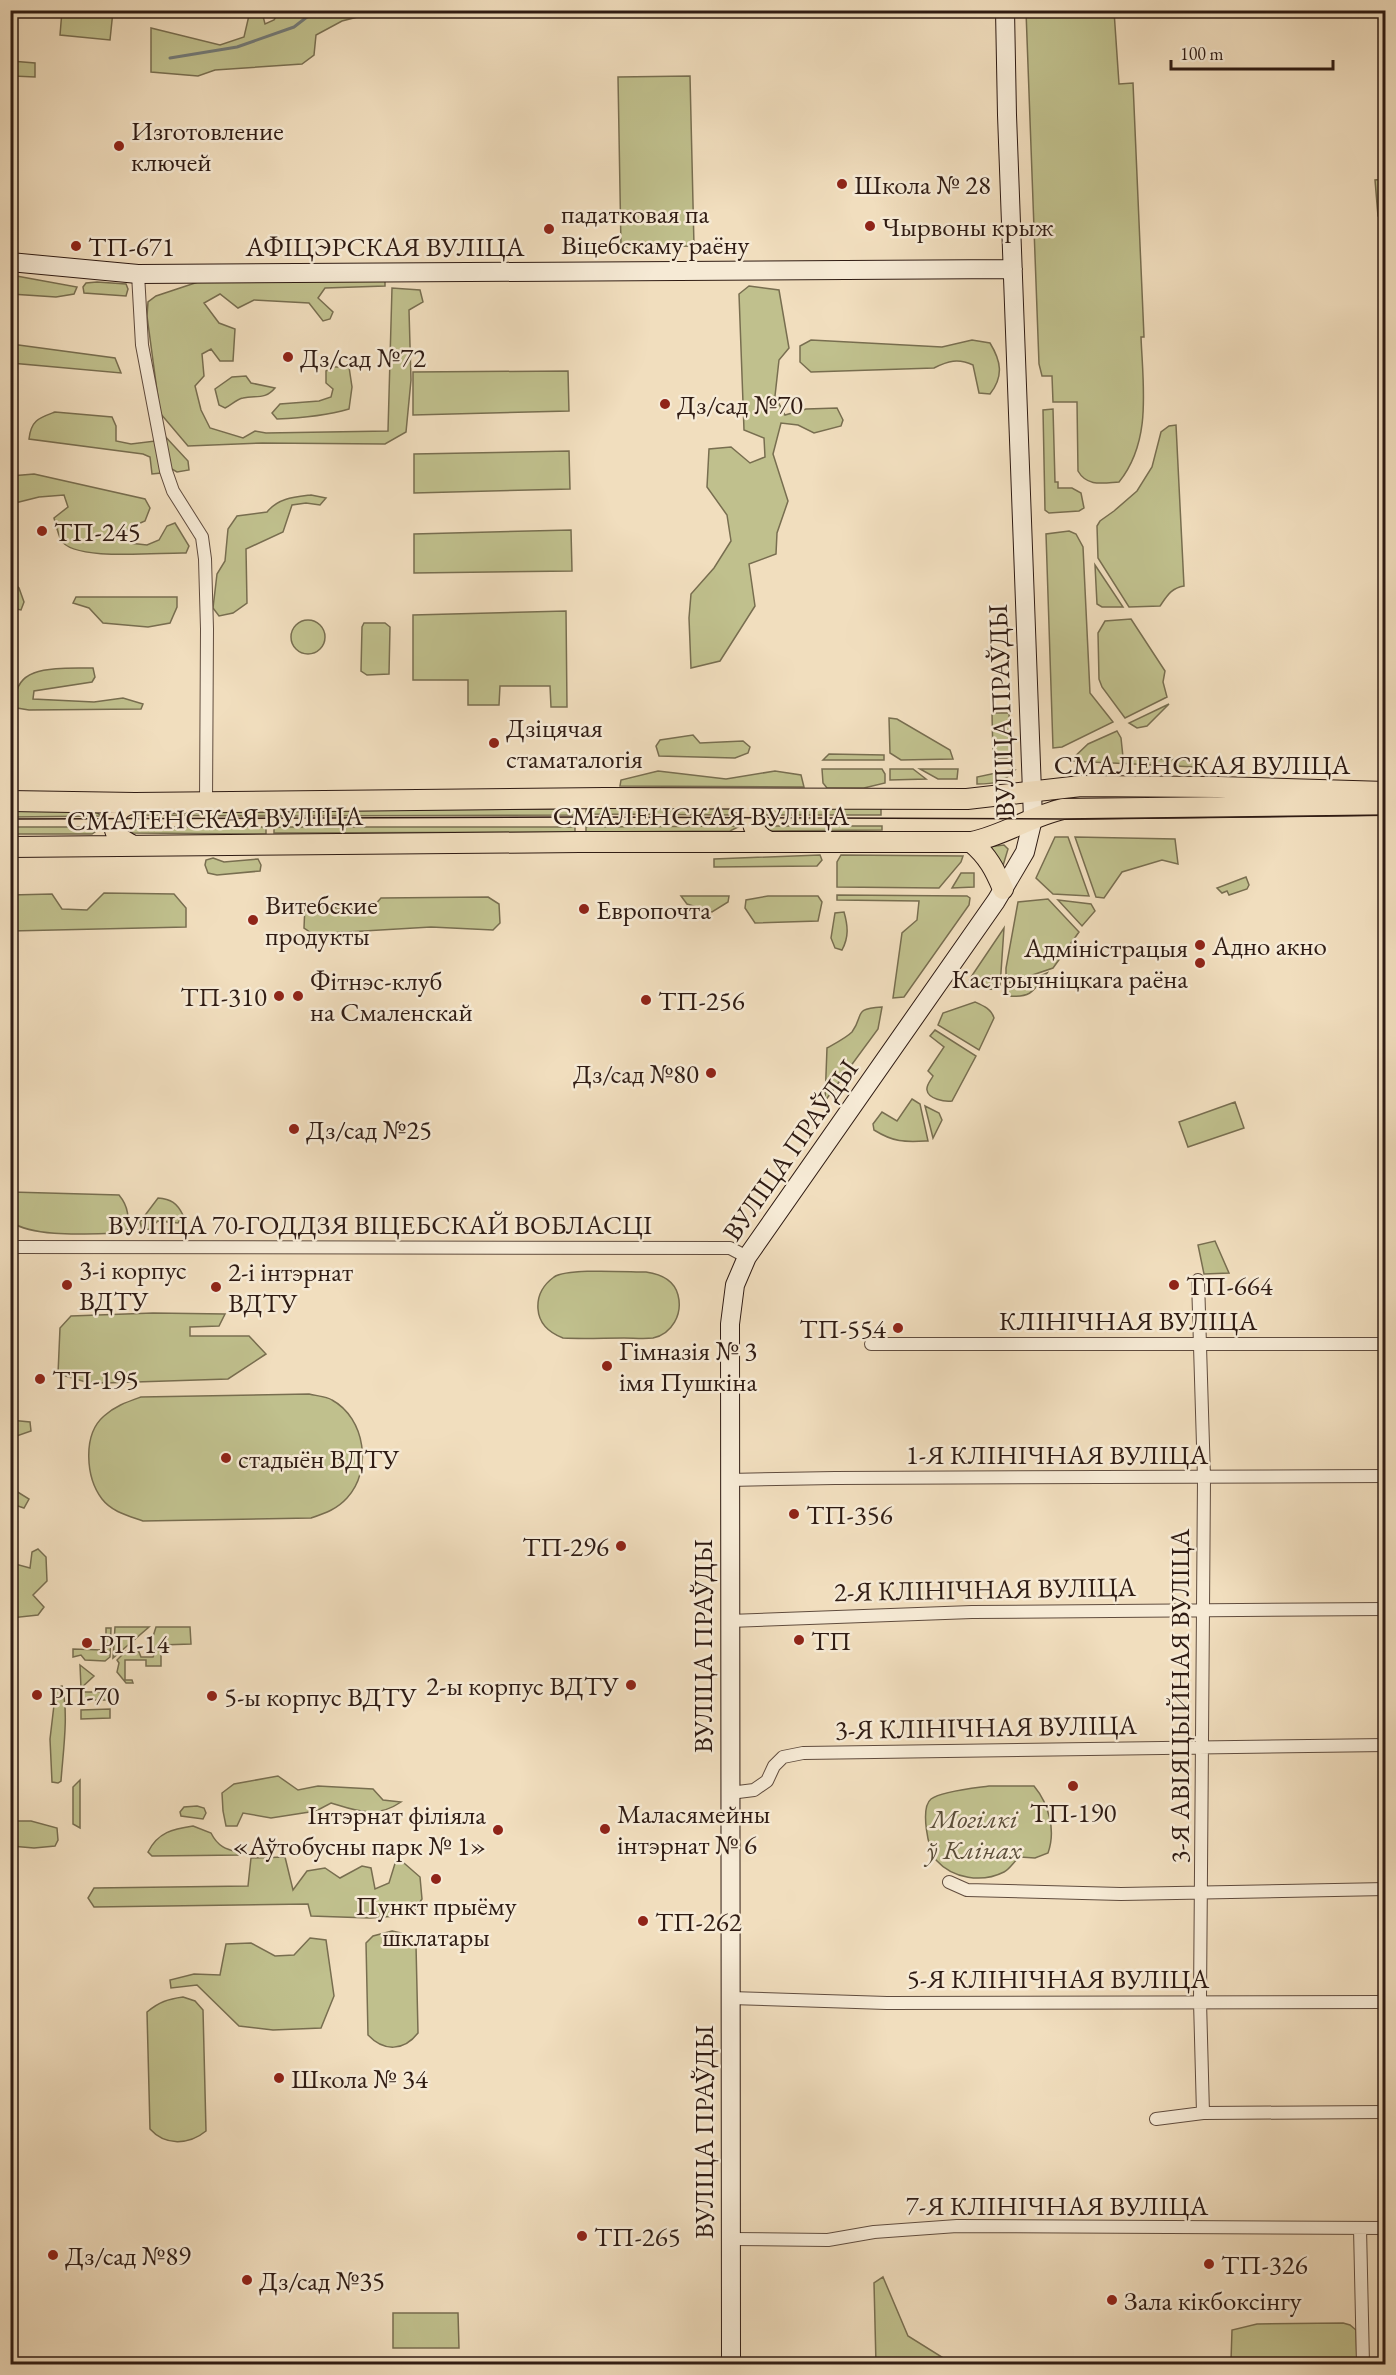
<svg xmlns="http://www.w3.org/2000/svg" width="1396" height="2375" font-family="'EB Garamond',serif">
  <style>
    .green { fill: #c0c08d; stroke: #786e50; stroke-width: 1.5 }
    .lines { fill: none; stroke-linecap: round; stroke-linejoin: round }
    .stream { stroke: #727a78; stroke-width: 3 }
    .street-casing { stroke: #604c3e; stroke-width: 14 }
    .secondary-casing { stroke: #2f1b13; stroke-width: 20 }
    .primary-casing { stroke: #2f1b13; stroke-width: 22 }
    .street { stroke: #f6ead5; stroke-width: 12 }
    .secondary { stroke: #f6ead5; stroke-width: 18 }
    .primary { stroke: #f1debe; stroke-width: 20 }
    .tram { stroke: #2f1b13; stroke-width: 1.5 }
    .poi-dot { fill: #8f2418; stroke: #f6ead5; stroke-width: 2 }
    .labels { text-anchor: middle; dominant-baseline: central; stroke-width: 5; stroke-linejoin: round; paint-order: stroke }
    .poi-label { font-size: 27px; fill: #2f1b13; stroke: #f6ead5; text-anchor: start }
    .street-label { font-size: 27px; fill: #2f1b13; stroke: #f6ead5 }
    .park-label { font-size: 27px; font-style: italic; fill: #5a4d38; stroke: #f6ead5 }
  </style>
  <rect width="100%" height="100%" fill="#f1debe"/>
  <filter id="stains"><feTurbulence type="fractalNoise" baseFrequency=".00333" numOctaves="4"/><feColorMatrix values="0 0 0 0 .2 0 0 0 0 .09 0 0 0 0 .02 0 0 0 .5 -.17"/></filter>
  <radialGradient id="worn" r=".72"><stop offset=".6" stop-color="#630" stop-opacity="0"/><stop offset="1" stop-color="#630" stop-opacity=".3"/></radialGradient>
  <!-- green -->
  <path class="green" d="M62,11H113L110,40L60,35Z
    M250,11L262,12L265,24L274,20L280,11H381L342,21L316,35L314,55L302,64L215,70L198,76L151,72V28L220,45L244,37Z
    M1026,11H1114L1119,84L1133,83L1144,337H1141C1143,387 1152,441 1119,482C1103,483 1087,487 1078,471L1077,402H1053L1052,376H1042L1039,364Z
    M11,61L35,63V77L13,76L11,81Z
    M690,76L694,246L621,247L618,77Z
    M1385,179V215L1378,216L1375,180Z
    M11,275L77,287L74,294L56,297L11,294Z
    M385,276V286L325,288L318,298L333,312L330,319L323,321L309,303L254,300L238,308L220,294L204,303L219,323L235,329L233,361H220L211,349L202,354L204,376L195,386L201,410L210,428L243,438L255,431L266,433L388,431L392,288L420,290L423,302L409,310L411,380L406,432L385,444L262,443L188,446L160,413L147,316L148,302L156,296L204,280Z
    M97,282L126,284L128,289L126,296L84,293L83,287L86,283Z
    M749,286L779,290L789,348L779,360L775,396L785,415L806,409L837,408L843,420L841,426L814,433L798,425L781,423L773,454L788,501L777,533L776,554L749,564L755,606L720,661L691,668L689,618L691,594L714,568L731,541L727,515L707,487L709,449L731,447L750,463L765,457L764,438L744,430L739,294Z
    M811,340L942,347L972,340L990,343C1001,361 1004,376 990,394L979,393L973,365C958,358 948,361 934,368L811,372L800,362V346Z
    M11,344L115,358L121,373L11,363Z
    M333,367H349L352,387L349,409C325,416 302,418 277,419L272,413L280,404L319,401L331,397L333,389L326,383V371Z
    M568,371L569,411L413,415V372Z
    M246,376L251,383L275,388C265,400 256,395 243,398C237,399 231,405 225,408L219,405L215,389L232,377Z
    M1053,409L1055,482H1058V488H1072L1081,493L1084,508L1079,511L1049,513L1045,510L1043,410Z
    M55,412L112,417L116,426V441L131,444L155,441L161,473L152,474L150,457L143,454L29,439C31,420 39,418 55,412Z
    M1176,425L1184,586C1171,588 1167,596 1160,606L1129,607L1098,558L1097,526L1100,521L1114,511L1137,491L1152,467L1161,432L1169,426Z
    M162,433L188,461L189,470L177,472L170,468Z
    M569,451L570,489L414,493V454Z
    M34,474L145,499L150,508L145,521L129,528L123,534L129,543L147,545L159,540L167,526L175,523L189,546L186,553C161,552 73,562 61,540C58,534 56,525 54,518L68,507L64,495L39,497L11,504V476Z
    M311,495L326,498L320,505L306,503L292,505L283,532L246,549L247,603L233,613L219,616L213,608L217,574L225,561L228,529L237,516L267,512C278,498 294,497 311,495Z
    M571,530L572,571L414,573V534Z
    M1069,531L1076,534L1083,547L1090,693L1113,722L1062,747L1053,748L1046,534Z
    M1095,565L1123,607H1102L1097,604Z
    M10,580L19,588L24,602L21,610L11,608Z
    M76,597H177V607L170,623L148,627L103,623L89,608L73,603Z
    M566,611L567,707H551L550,686H500L499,705H468V680H413V615Z
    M1131,619L1165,671L1163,682L1167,697L1125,718L1102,687L1099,679L1098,633L1105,621Z
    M291 637a17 17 0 1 1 34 0a17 17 0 1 1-34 0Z
    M364,623H385L390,627L389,674L367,675L361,671L362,627Z
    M93,668L95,677L92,682L34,691L33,699L94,702L123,698L143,704L141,709L29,710L17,708C8,662 62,669 93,668Z
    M1169,704L1147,726L1137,728L1129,723Z
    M992,713H1009L1011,755L1007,758H993Z
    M889,718L897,719L950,750L953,759L901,760L890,753Z
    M1117,731L1121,738L1123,757L1202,761L1196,767L1070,761L1088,744Z
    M693,735L700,743L743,741L750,747L748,753L735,758L659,756L656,746L660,740Z
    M829,754L884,755V760H823Z
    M822,769H882L885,774V783L864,788H827L823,783Z
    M890,769H913L926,779L890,780Z
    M920,769H958L957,779H938Z
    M1010,770H1015C1003,783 994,784 977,784V777Z
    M658,771L726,779L775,771L801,775L804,787L620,786L621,780Z
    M586,808L728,809L740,815L586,814Z
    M767,808H881V815H758Z
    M575,809V815L274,816L275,810Z
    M11,810L94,811L102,816L11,817Z
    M266,810V816L127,815L129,811Z
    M740,826L730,831L586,832V827Z
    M759,826H882V830L764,831Z
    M11,827H102L92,834H11Z
    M126,827H266V834L133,833Z
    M274,827H575V832L274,833Z
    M1055,837H1068L1089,896L1053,894L1036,878Z
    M1075,837L1175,839L1178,864L1162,860L1122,872L1104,898L1096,897Z
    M1004,845L1008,849L1002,869L987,847Z
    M820,855L822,860L817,866L714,867V859Z
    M841,855L963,856L961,862L939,888L837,887V862Z
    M213,858L224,862L258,859L261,865L260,871L217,875L208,873L205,865L206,860Z
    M961,873H974V887L952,888Z
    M1246,877L1249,885L1247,889L1229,895L1227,891L1222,893L1217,888Z
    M104,893L174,894L186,908V927L11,931V895L52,894L62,909L87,910Z
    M837,895L967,896L970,898L969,905L904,997L893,998L902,933L917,920L919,901L837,900Z
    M681,896H729L728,902L712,912L687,904Z
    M768,896H818L822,902L818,921L755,923L745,908L746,900Z
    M488,897L499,904L500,923L493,930L431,927L313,934L304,928L305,905L361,910L373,907L381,898Z
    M1048,899L1079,932L1053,968L1006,984V968L1018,902Z
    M1058,900L1091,904L1095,911L1082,926Z
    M844,912C848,926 849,937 842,950L835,948L831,938L835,913Z
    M1004,928L1000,987C988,993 980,986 969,980Z
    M1047,973C1033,992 1031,998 1007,996L1006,990Z
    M975,1002C984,1006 991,1009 994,1018L979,1050L938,1025L943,1013Z
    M882,1007L878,1029L825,1101L827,1048C834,1044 846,1038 852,1032C865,1014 852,1009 882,1007Z
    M935,1030L976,1056L952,1101C945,1102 928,1099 927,1090C926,1085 931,1080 933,1076L928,1071L944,1047L930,1036Z
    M912,1099L920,1104L928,1141C905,1142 895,1143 874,1130L873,1124L882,1112L897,1121Z
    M1235,1102L1244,1128L1188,1147L1179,1122Z
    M925,1106L939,1113L942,1120L933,1138Z
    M11,1192L119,1195C129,1207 129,1218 127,1233C95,1233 37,1239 11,1222Z
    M158,1198C171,1199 177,1203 183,1215L178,1223L158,1221L149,1229L142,1230L140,1222Z
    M1215,1241L1229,1273L1204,1274L1198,1245Z
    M646,1272C660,1274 674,1279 678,1295C683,1314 672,1334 653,1338C644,1339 633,1338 624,1338C604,1338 584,1339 563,1338C550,1333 539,1324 538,1309C537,1296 543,1285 554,1277C568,1268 627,1272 646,1272Z
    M153,1313L225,1314L219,1326L190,1327V1336H249L266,1354L228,1379L105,1383L86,1382L58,1374L60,1328L71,1316Z
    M309,1394C316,1396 326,1396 332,1400C365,1418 373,1470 347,1498C337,1509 326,1513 311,1518L143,1521C129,1516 112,1512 102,1499C86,1478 82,1435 104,1416C115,1406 127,1402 141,1397Z
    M10,1420L30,1422L31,1431L11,1438Z
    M16,1491L29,1499L24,1508L18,1506L11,1507V1492Z
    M38,1549L46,1557L47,1581L33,1595L44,1607L38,1615L11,1618V1552L15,1564L30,1568L32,1552Z
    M115,1627H149L113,1658Z
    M156,1627H190L191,1644L161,1645V1666H146V1660H125V1680H132L133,1683H126L117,1672L119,1663L117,1660L126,1651L139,1652L141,1657H153L156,1650L151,1643Z
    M106,1628H111L110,1657L105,1661L85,1660L81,1655L73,1657V1649L102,1650L103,1637H106Z
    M80,1665L94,1676L81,1688Z
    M62,1686C69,1713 63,1752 61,1781L58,1783L52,1782L50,1739L56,1688Z
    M81,1692H110V1700H81Z
    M110,1709V1718L81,1719V1710Z
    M278,1776L298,1790L318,1786L373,1789L383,1800L401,1802C376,1819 357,1811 331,1803L316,1811L271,1818L243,1813L237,1826H226L223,1811L222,1793L234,1784Z
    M80,1780V1828L73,1824V1787Z
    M989,1786H1034C1049,1804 1056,1831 1048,1853L1035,1858L1020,1857C1014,1861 1010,1869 1004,1872C982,1883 953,1879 936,1860C928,1850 920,1808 931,1799C942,1791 975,1788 989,1786Z
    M197,1806L204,1808L206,1813L203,1819L181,1816L180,1812L184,1807Z
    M11,1821H31L57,1828L58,1840L55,1846L34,1848L11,1846Z
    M193,1826L211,1833C218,1847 226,1849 240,1853L241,1855L152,1856L148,1852C158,1832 173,1829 193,1826Z
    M285,1857L293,1890L307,1871L325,1868L340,1878L362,1866L371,1868L375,1889L389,1883L397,1857L420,1877L422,1899L411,1915L370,1918L311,1916L308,1904L94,1907L88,1898L94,1888L248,1886L251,1858Z
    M392,1931L401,1933L416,1945L418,2033C404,2051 384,2052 368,2035L366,1943L373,1936Z
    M310,1938L326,1940L334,1996L321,2028L273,2030L239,2026L197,1985L171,1988L170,1980L194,1974L220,1975L226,1944L251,1943L275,1956L294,1955Z
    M183,1997L195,2001L203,2010L206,2131C189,2145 165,2146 150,2129L147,2012C159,2002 168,1999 183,1997Z
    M883,2277L908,2336L953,2364H876L874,2283Z
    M393,2313H458L459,2348H393Z
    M1343,2323L1350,2325L1356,2330L1357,2364H1197V2362L1231,2361L1232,2330L1257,2324Z"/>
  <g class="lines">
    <!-- stream -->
    <path class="stream" d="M170,58L237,47L294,27L316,10"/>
    <defs>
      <path id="street" d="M138,274L142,345L166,471L173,491L202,537L205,559L207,629L206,802
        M10,1247L730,1248L747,1257
        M1198,1280L1204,1478L1200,2001L1203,2113
        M871,1344H1386
        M728,1480L835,1478L1386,1476
        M729,1621L972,1612L1386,1609
        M730,1793L754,1790L767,1781L774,1766L783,1757L803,1753L1386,1745
        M949,1882L967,1890L1121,1894L1386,1889
        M730,1998L887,2003L1386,2002
        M1156,2119L1203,2113L1386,2112
        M1360,2228L1363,2364
        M730,2239L828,2240L874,2232L957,2226L1386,2228"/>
      <path id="secondary" d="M10,262L138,274L1013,269
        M731,2364L730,1324L735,1285L747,1257L996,901L1025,852L1033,819L1007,115L1005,10"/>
      <path id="primary" d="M767,799C747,808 748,832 768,841
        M10,801L135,803L605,798L967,799L1081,786L1218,787L1386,792
        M971,842C988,856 995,870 1003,889
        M133,846L118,837C109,821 117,805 135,803
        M10,847L580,842H971C1003,836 1031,816 1063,809L1386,805"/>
    </defs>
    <!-- street casing -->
    <use href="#street" class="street-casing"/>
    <!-- secondary casing -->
    <use href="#secondary" class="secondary-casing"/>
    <!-- primary casing -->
    <use href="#primary" class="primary-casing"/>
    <!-- street -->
    <use href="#street" class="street"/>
    <!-- secondary -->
    <use href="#secondary" class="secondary"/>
    <!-- primary -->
    <use href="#primary" class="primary"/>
    <!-- tram -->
    <path class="tram" d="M10,819L580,817L1063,819L1386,815"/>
  </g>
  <!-- markers -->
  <g class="poi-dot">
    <circle cx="119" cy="146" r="6"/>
    <circle cx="842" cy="184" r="6"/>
    <circle cx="870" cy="226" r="6"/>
    <circle cx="549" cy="229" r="6"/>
    <circle cx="76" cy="246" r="6"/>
    <circle cx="288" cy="357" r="6"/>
    <circle cx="665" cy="404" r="6"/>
    <circle cx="42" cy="531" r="6"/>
    <circle cx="494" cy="743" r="6"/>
    <circle cx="584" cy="909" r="6"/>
    <circle cx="253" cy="920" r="6"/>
    <circle cx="1200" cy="945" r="6"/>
    <circle cx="1200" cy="963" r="6"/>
    <circle cx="279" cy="996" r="6"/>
    <circle cx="298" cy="996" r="6"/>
    <circle cx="646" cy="1000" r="6"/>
    <circle cx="711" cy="1073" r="6"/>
    <circle cx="294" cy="1129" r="6"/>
    <circle cx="67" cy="1285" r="6"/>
    <circle cx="1174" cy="1285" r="6"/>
    <circle cx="216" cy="1287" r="6"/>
    <circle cx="898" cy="1328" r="6"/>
    <circle cx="607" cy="1366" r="6"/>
    <circle cx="40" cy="1379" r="6"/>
    <circle cx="226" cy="1458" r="6"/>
    <circle cx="794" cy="1514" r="6"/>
    <circle cx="621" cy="1546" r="6"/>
    <circle cx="799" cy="1640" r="6"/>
    <circle cx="87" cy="1643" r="6"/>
    <circle cx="631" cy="1685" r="6"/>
    <circle cx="37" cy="1695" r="6"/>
    <circle cx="212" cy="1696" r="6"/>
    <circle cx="1073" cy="1786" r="6"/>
    <circle cx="605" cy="1829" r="6"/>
    <circle cx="498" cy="1830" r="6"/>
    <circle cx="436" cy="1879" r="6"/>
    <circle cx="643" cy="1921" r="6"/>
    <circle cx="279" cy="2078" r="6"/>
    <circle cx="582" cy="2236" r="6"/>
    <circle cx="53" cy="2255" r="6"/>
    <circle cx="1209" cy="2264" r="6"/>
    <circle cx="247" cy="2280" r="6"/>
    <circle cx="1112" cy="2300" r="6"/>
  </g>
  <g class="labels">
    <!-- poi labels -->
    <g class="poi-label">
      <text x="131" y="130">Изготовление<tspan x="131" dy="31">ключей</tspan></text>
      <text x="854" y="184">Школа № 28</text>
      <text x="561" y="213">падатковая па<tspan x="561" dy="31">Віцебскаму раёну</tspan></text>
      <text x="882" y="226">Чырвоны крыж</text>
      <text x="88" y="246">ТП-671</text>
      <text x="300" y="357">Дз/сад №72</text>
      <text x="677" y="404">Дз/сад №70</text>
      <text x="54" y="531">ТП-245</text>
      <text x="506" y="727">Дзіцячая<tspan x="506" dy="31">стаматалогія</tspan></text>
      <text x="265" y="904">Витебские<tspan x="265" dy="31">продукты</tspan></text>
      <text x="596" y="909">Европочта</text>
      <text x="1212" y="945">Адно акно</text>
      <text x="1188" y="947" text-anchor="end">Адміністрацыя<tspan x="1188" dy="31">Кастрычніцкага раёна</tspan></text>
      <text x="310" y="980">Фітнэс-клуб<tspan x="310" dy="31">на Смаленскай</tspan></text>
      <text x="267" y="996" text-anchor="end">ТП-310</text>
      <text x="658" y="1000">ТП-256</text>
      <text x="699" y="1073" text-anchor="end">Дз/сад №80</text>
      <text x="306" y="1129">Дз/сад №25</text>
      <text x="79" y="1269">3-і корпус<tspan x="79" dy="31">ВДТУ</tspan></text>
      <text x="228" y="1271">2-і інтэрнат<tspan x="228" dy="31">ВДТУ</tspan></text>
      <text x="1186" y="1285">ТП-664</text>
      <text x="886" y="1328" text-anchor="end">ТП-554</text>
      <text x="619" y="1350">Гімназія № 3<tspan x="619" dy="31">імя Пушкіна</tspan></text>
      <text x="52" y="1379">ТП-195</text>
      <text x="238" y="1458">стадыён ВДТУ</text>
      <text x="806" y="1514">ТП-356</text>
      <text x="609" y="1546" text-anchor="end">ТП-296</text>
      <text x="811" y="1640">ТП</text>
      <text x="99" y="1643">РП-14</text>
      <text x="619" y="1685" text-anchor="end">2-ы корпус ВДТУ</text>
      <text x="49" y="1695">РП-70</text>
      <text x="224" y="1696">5-ы корпус ВДТУ</text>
      <text x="1073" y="1812" text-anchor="middle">ТП-190</text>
      <text x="617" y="1813">Маласямейны<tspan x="617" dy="31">інтэрнат № 6</tspan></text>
      <text x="486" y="1814" text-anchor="end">Інтэрнат філіяла<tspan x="486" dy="31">«Аўтобусны парк № 1»</tspan></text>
      <text x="436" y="1905" text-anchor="middle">Пункт прыёму<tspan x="436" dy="31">шклатары</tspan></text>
      <text x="655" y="1921">ТП-262</text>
      <text x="291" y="2078">Школа № 34</text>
      <text x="594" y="2236">ТП-265</text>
      <text x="65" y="2255">Дз/сад №89</text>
      <text x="1221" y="2264">ТП-326</text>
      <text x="259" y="2280">Дз/сад №35</text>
      <text x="1124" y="2300">Зала кікбоксінгу</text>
    </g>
    <!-- street labels -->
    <g class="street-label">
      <text x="385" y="246">АФІЦЭРСКАЯ ВУЛІЦА</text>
      <text transform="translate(1001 711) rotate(-92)">ВУЛІЦА ПРАЎДЫ</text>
      <text x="1202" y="764">СМАЛЕНСКАЯ ВУЛІЦА</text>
      <text x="701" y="815">СМАЛЕНСКАЯ ВУЛІЦА</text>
      <text transform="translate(215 818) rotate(-1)">СМАЛЕНСКАЯ ВУЛІЦА</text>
      <text transform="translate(790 1150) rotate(-55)">ВУЛІЦА ПРАЎДЫ</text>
      <text x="380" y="1224">ВУЛІЦА 70-ГОДДЗЯ ВІЦЕБСКАЙ ВОБЛАСЦІ</text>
      <text x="1128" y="1320">КЛІНІЧНАЯ ВУЛІЦА</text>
      <text x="1057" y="1454">1-Я КЛІНІЧНАЯ ВУЛІЦА</text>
      <text transform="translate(985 1589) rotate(-1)">2-Я КЛІНІЧНАЯ ВУЛІЦА</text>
      <text transform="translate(702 1646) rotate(-90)">ВУЛІЦА ПРАЎДЫ</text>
      <text transform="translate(1179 1696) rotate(-90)">3-Я АВІЯЦЫЙНАЯ ВУЛІЦА</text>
      <text transform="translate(986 1727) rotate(-1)">3-Я КЛІНІЧНАЯ ВУЛІЦА</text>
      <text x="1058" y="1978">5-Я КЛІНІЧНАЯ ВУЛІЦА</text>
      <text transform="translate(703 2132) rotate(-90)">ВУЛІЦА ПРАЎДЫ</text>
      <text x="1057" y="2205">7-Я КЛІНІЧНАЯ ВУЛІЦА</text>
    </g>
    <!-- park labels -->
    <g class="park-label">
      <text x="974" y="1818">Могілкі<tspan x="974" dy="31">ў Клінах</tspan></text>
    </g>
  </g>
  <!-- margin -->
  <rect width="1396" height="2375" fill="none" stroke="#f1debe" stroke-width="36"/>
  <rect x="12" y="12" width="1372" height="2351" fill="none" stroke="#2f1b13" stroke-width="3"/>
  <rect x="18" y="18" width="1360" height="2339" fill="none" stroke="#2f1b13" stroke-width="1.5"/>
  <!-- scale -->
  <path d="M1171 60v9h162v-9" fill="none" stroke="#2f1b13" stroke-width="3"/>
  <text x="1180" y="60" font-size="18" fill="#2f1b13" stroke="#f6ead5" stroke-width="4.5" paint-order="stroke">100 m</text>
  <rect width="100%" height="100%" filter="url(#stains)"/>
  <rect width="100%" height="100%" fill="url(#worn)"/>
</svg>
